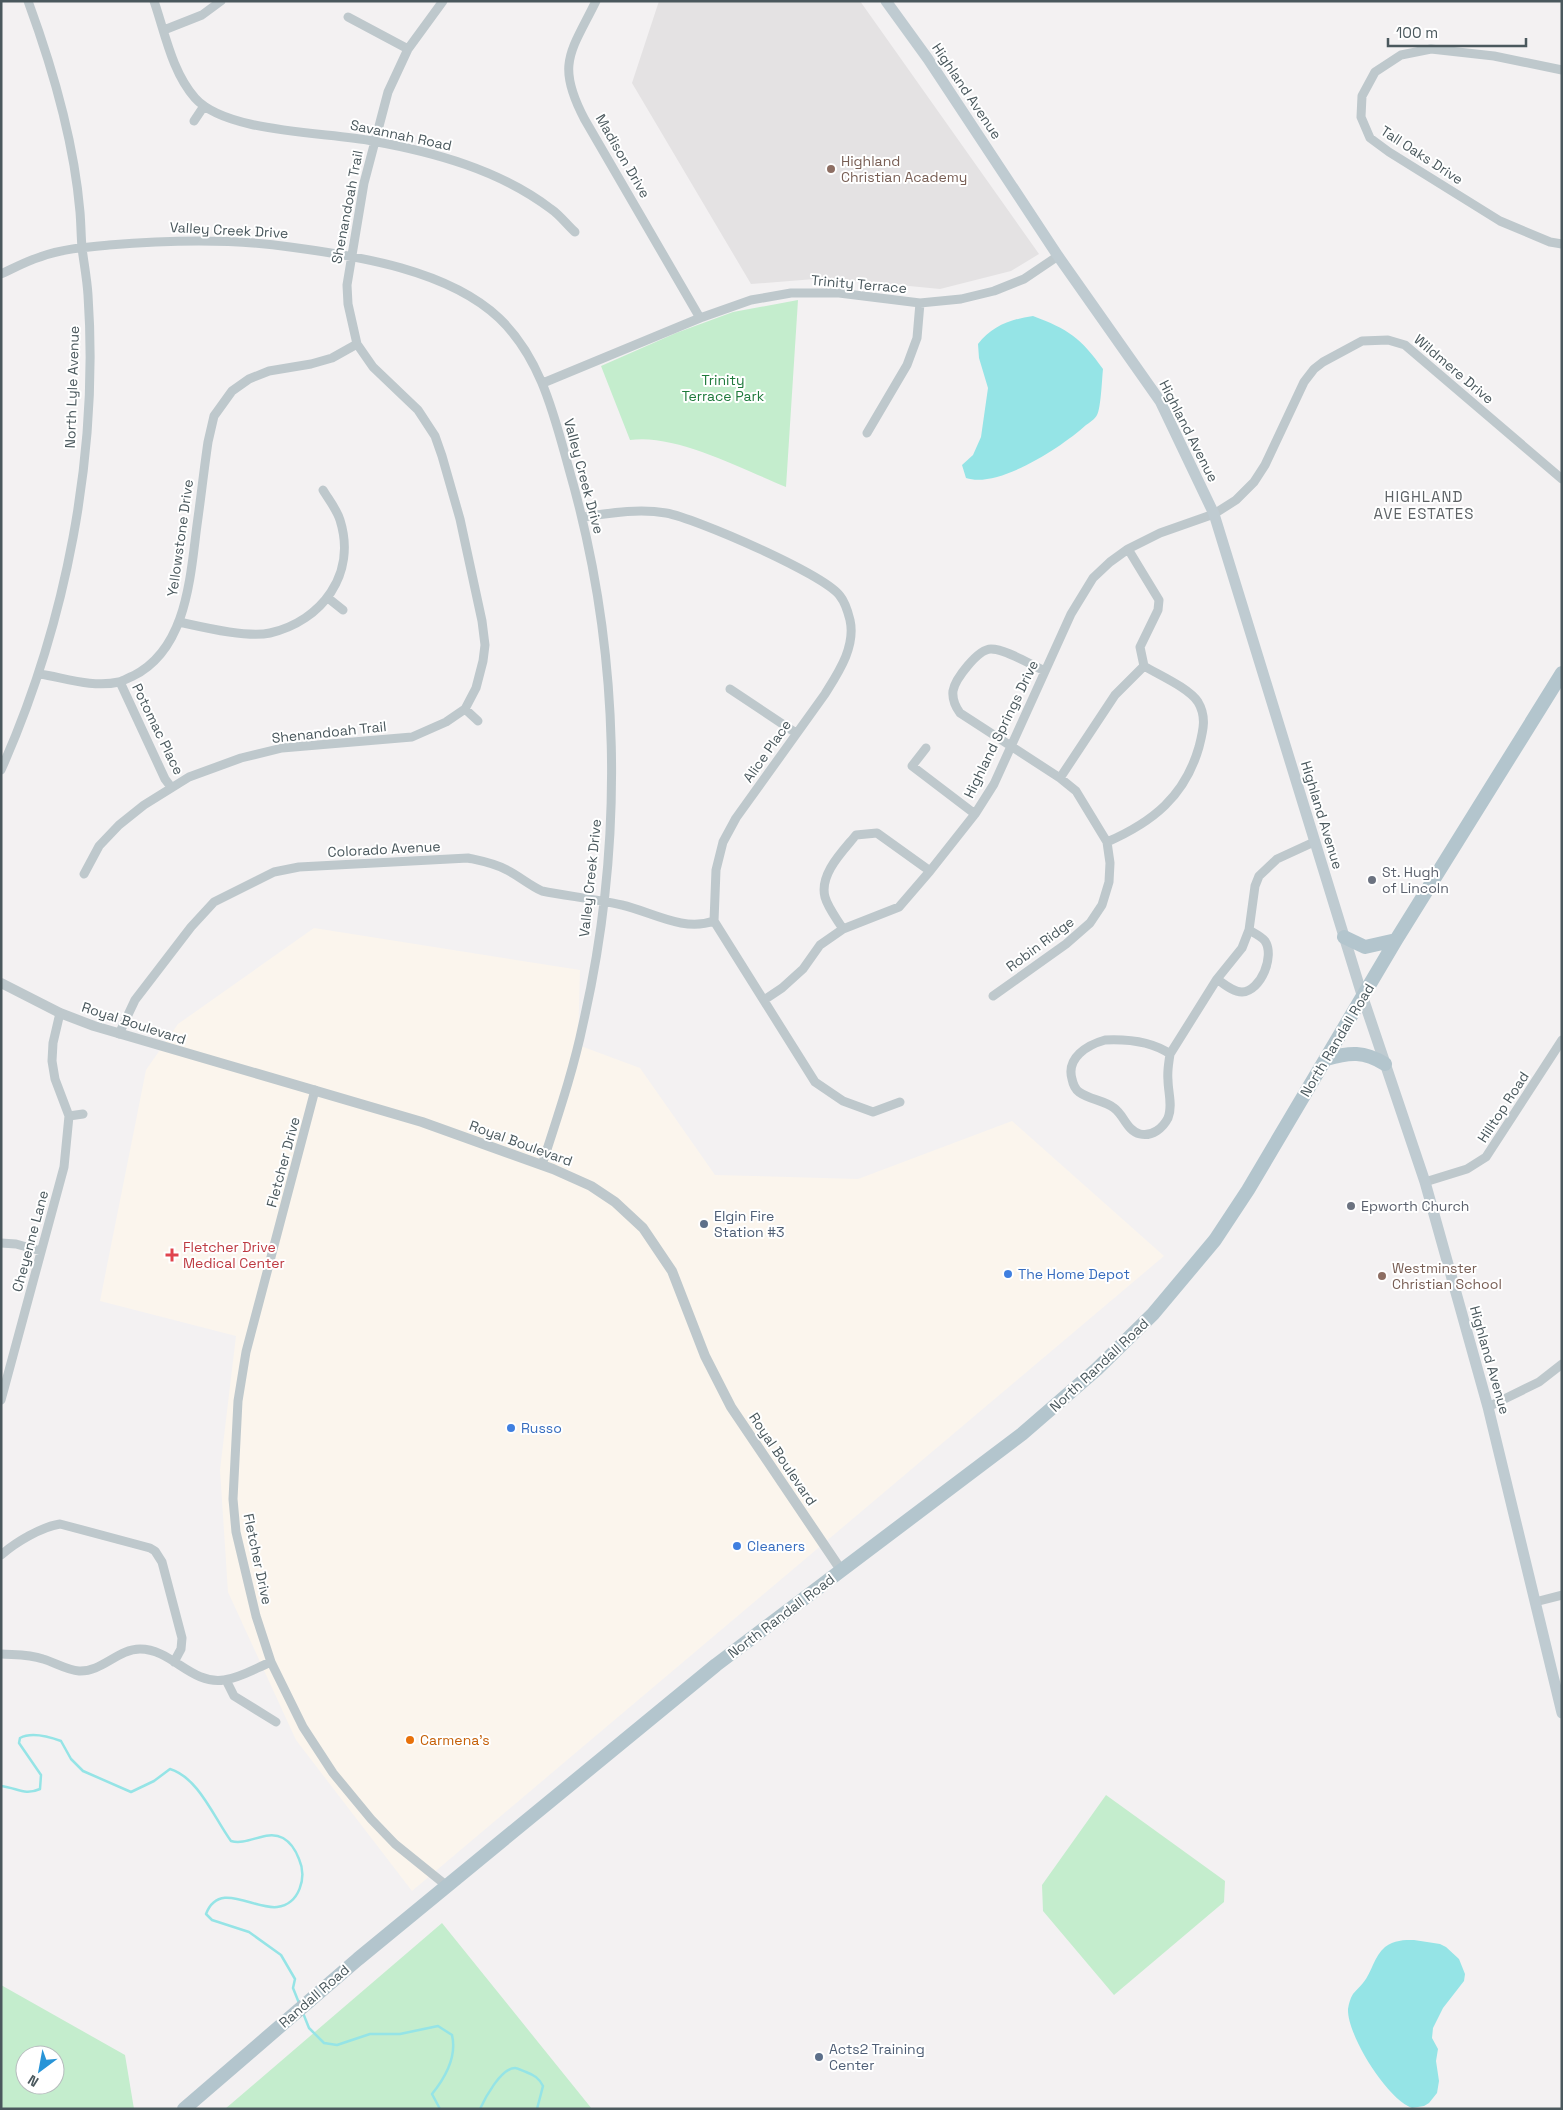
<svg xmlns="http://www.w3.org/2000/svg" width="1563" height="2110" font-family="'Space Grotesk',sans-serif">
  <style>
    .commercial { fill: #fbf5ed }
    .education { fill: #e4e2e3 }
    .green { fill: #c4edcd; fill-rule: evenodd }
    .water { fill: #95e4e6 }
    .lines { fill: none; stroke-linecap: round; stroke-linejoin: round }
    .stream { stroke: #95e4e6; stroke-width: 2.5 }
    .minor { stroke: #bec8cc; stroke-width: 9 }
    .tertiary { stroke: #bec8cc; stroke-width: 10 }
    .secondary { stroke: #bfcbd1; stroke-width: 11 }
    .primary { stroke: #b3c5cd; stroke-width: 14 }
    .education-dot { fill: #8d6e63; stroke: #fff; stroke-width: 2 }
    .worship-dot { fill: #6b7280; stroke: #fff; stroke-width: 2 }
    .service-dot { fill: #5c6f8a; stroke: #fff; stroke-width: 2 }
    .health-dot { fill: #e0444e; stroke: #fff; stroke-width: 2 }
    .shop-dot { fill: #3f7fe0; stroke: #fff; stroke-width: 2 }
    .food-dot { fill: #e8710a; stroke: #fff; stroke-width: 2 }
    .labels { text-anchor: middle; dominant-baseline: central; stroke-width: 4; stroke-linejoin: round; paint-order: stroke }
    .street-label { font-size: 14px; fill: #4a585d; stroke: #fff }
    .education-label { font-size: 14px; fill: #785e54; stroke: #fff; text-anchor: start }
    .park-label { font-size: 14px; fill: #1f7a3c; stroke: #fff }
    .worship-label { font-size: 14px; fill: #5b616d; stroke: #fff; text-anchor: start }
    .service-label { font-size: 14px; fill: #4e5e75; stroke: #fff; text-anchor: start }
    .health-label { font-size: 14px; fill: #be3a42; stroke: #fff; text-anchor: start }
    .shop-label { font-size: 14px; fill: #366cbe; stroke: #fff; text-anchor: start }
    .food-label { font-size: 14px; fill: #c56008; stroke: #fff; text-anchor: start }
    .neighbourhood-label { font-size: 15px; letter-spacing: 1px; fill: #5e6366; stroke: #fff }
  </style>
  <rect width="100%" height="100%" fill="#f3f1f2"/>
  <!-- commercial -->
  <path class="commercial" d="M314,928L580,970L578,1045L640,1068L715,1175L858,1179L1012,1121L1164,1256L412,1891L296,1740L228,1592L220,1470L236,1336L100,1301L146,1070L178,1024Z"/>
  <!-- education -->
  <path class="education" d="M659,1H860L1039,254L1011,271L940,289L827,278L751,284L632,83Z"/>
  <!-- green -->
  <path class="green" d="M798,300L786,487C744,470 675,433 630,440L601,366L676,333L733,312Z
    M1106,1795L1225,1881L1224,1902L1114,1995L1043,1911L1042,1885Z
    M442,1923L592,2109H225Z
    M1,1985L125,2055L134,2109H1ZM25,2055H55V2085H25Z"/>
  <!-- water -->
  <path class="water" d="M1033,316C1068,329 1081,338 1103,369C1102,378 1101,408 1097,415C1095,419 1089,423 1086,425C1062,447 998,489 966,478L962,465L973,455L981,437L988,388L979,358L978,344C992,326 1011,319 1033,316Z
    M1414,1940L1440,1944L1446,1947L1459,1959L1465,1974L1464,1981L1443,2008L1433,2028L1432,2038L1438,2049L1436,2061L1439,2081L1437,2093L1429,2103L1424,2106L1412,2108C1387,2099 1347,2035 1348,2009C1349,2003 1350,1999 1353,1994C1356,1990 1360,1987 1363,1983C1372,1972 1374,1956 1385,1947C1394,1940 1404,1940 1414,1940Z"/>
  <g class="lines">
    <!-- stream -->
    <path class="stream" d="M1,1786C18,1788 24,1796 40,1789L41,1775L19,1743L20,1738C31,1732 50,1737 61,1741L71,1759L83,1771L131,1792L154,1781L170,1769C199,1778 214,1818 231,1841C248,1846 266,1829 283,1838C290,1842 296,1851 299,1859C307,1877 300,1904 277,1907C254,1910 219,1880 206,1914L212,1920L249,1932L281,1955L295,1979L293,1988L299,2003
      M303,2013L309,2028L324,2043L337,2045L370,2034H400L438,2026L452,2035C457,2056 445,2078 432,2094L440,2109
      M480,2109C485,2098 501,2068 515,2068C518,2068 522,2071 526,2072C534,2075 539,2078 543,2086L537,2109"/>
    <!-- minor -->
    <path class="minor" d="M154,1C165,33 172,72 195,98C226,133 326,132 372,141C434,152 500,170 551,209C560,215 567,225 575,232
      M596,1C571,52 555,64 585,120L700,318
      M348,17L408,49
      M164,30L202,15L221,1
      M1562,70L1494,56L1431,49L1401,55L1375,72L1362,96L1361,117L1370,138L1389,152L1500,221L1550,242L1562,244
      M194,121L204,106
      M1,274C14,268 27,261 40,257C61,249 86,247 109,245C169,240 230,238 290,247C358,256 448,270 499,318C541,358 554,415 569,469C621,649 625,841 583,1024C573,1072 557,1118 542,1165
      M543,383L700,318L751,300L791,293H839L920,303L961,299L994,291L1024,279L1058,256
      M867,433L907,365L917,338L920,303
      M583,517C610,513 639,508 666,513C695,518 824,574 840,596C845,602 848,612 850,620C856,647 838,673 825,694L736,818L723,842L716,870L714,921L815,1082L843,1101L873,1112L900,1102
      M328,598L343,610
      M179,622C202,627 247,638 270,633C322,621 357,574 340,520C337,510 329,500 323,490
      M40,674C65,678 93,688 119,682C123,681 128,678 133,676C187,649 190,578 197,525C201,497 204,469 208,442L214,416L232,391L249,379L269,371L311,364L332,358L357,344
      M120,682L165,779L171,787
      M730,689L796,733
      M465,709L478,721
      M926,748L912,766L975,814
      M1,770C66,624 99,455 88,295C87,279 84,264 82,248C81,236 81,224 80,212C74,141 53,69 28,1
      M1060,778L1115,695L1144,666
      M1107,842C1153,822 1185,796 1199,747C1203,731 1207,717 1198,702C1189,688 1159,675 1144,666L1140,647L1158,610L1159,600L1128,549
      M84,874L99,846L119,825L144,805L189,777L241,758L282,748L412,737L446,722L465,709L476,688L483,661L485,645L482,621L460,519L442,456L435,436L418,410L373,367L357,344L348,304L347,285L364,183L388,92L408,49L443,1
      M843,929C837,919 828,908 825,897C819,874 843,851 856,835L877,833L930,871
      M1217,979C1224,984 1233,992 1242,992C1261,991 1275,956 1265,941C1261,936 1254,933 1249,930
      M993,996L1066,944L1090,923L1102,905L1109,882L1110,863L1107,842L1076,791L1060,778L960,713C955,706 952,700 953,691C955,679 978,649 991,649C1006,649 1031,665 1045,671
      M764,1000L782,988L803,969L820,945L843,929L899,907L930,871L975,814L994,784L1071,614L1093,578L1110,562L1128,549L1160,533L1214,514L1236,500L1254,482L1265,465L1304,382L1314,369L1323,362L1362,341L1388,340L1405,345L1562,479
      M119,1034L135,1000L191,927L214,902L274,872L299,867L468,858C482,861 494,863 507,870C519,876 529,885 542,891C568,896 595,899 622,905C652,912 683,932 714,921
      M1105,1040C1127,1039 1151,1041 1170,1054C1169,1062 1167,1071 1168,1080C1168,1092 1173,1106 1168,1118C1163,1128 1152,1137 1140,1134C1127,1131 1124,1115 1114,1108C1104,1100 1090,1100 1079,1092C1075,1089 1073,1084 1072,1079C1066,1058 1087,1045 1105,1040Z
      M1170,1054L1217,979L1242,948L1249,930L1255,886L1259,876L1277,859L1314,842
      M315,1090L246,1352L238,1401L233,1499L236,1532L256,1616L271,1662L303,1727L333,1773L371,1819L395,1844L447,1886
      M69,1116L83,1114
      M1425,1182L1467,1169L1486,1157L1562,1040
      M1,1243L16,1244L41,1251
      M1,1400L64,1167L69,1116L55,1079L52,1061L53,1043L60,1013
      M1488,1407L1539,1382L1562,1364
      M1,1555C16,1542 41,1527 60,1524L150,1548L155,1551L162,1562L182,1638L181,1649L174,1662
      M1535,1602L1562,1595
      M1,1654C16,1655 29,1654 43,1659C54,1662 67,1670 79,1671C102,1672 118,1649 140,1649C172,1649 191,1685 224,1680C240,1678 256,1668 271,1662
      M226,1680L234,1696L276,1722"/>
    <!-- tertiary -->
    <path class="tertiary" d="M1,983L60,1013L94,1026L422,1122L553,1169L591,1186L615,1202L643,1228L672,1271L705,1356L731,1407L841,1570"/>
    <!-- secondary -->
    <path class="secondary" d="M886,1L928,59L1058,256L1160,401L1214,514L1363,998L1425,1182L1488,1407L1562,1713"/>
    <!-- primary -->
    <path class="primary" d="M1344,937L1365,947L1396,940
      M1326,1059C1350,1052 1364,1051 1385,1064
      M184,2109L358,1959L716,1665L1022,1434L1097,1369L1153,1314L1215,1240L1248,1190L1396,940L1562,673"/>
  </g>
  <!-- markers -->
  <g class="education-dot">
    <circle cx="831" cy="169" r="5"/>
    <circle cx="1382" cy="1276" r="5"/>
  </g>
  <g class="worship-dot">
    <circle cx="1372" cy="880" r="5"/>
    <circle cx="1351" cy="1206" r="5"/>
  </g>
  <g class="service-dot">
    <circle cx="704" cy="1224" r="5"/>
    <circle cx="819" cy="2057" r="5"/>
  </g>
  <path class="health-dot" d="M169.5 1247.5h5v5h5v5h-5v5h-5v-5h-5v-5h5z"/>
  <g class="shop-dot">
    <circle cx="1008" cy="1274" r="5"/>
    <circle cx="511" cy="1428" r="5"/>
    <circle cx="737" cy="1546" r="5"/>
  </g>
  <circle class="food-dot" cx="410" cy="1740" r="5"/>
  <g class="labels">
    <!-- street labels -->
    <g class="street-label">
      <text transform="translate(967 91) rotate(56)">Highland Avenue</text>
      <text transform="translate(401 135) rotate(12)">Savannah Road</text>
      <text transform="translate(1422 155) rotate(33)">Tall Oaks Drive</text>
      <text transform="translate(623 156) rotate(60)">Madison Drive</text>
      <text transform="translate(347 207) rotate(-79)">Shenandoah Trail</text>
      <text transform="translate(229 230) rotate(3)">Valley Creek Drive</text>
      <text transform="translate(859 284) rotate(5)">Trinity Terrace</text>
      <text transform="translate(1454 369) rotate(40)">Wildmere Drive</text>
      <text transform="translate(72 387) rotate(-88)">North Lyle Avenue</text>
      <text transform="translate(1189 431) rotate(63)">Highland Avenue</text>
      <text transform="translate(584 476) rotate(75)">Valley Creek Drive</text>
      <text transform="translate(180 538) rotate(-82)">Yellowstone Drive</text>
      <text transform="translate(158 729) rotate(64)">Potomac Place</text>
      <text transform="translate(1001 729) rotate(-64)">Highland Springs Drive</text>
      <text transform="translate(329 732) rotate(-6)">Shenandoah Trail</text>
      <text transform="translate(767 751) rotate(-55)">Alice Place</text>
      <text transform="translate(1322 815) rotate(73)">Highland Avenue</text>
      <text transform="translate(384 849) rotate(-3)">Colorado Avenue</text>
      <text transform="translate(590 878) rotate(-84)">Valley Creek Drive</text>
      <text transform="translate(1040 944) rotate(-37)">Robin Ridge</text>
      <text transform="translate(134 1023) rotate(18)">Royal Boulevard</text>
      <text transform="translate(1337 1040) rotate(-59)">North Randall Road</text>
      <text transform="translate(1503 1107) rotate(-57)">Hilltop Road</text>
      <text transform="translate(521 1143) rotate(20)">Royal Boulevard</text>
      <text transform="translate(283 1162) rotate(-75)">Fletcher Drive</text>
      <text transform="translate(30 1241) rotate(-75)">Cheyenne Lane</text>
      <text transform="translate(1490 1360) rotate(74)">Highland Avenue</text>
      <text transform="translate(1099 1365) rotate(-43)">North Randall Road</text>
      <text transform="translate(783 1459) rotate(56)">Royal Boulevard</text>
      <text transform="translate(258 1559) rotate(78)">Fletcher Drive</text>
      <text transform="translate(781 1616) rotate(-37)">North Randall Road</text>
      <text transform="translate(314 1996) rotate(-41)">Randall Road</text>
    </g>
    <!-- education labels -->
    <g class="education-label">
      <text x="841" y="161">Highland<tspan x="841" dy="16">Christian Academy</tspan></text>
      <text x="1392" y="1268">Westminster<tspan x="1392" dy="16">Christian School</tspan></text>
    </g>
    <!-- park labels -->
    <g class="park-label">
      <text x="723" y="380">Trinity<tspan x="723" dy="16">Terrace Park</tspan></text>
    </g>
    <!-- worship labels -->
    <g class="worship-label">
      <text x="1382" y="872">St. Hugh<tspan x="1382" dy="16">of Lincoln</tspan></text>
      <text x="1361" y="1206">Epworth Church</text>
    </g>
    <!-- service labels -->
    <g class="service-label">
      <text x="714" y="1216">Elgin Fire<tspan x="714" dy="16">Station #3</tspan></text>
      <text x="829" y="2049">Acts2 Training<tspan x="829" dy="16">Center</tspan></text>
    </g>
    <!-- health labels -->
    <g class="health-label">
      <text x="183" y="1247">Fletcher Drive<tspan x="183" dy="16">Medical Center</tspan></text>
    </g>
    <!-- shop labels -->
    <g class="shop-label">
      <text x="1018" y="1274">The Home Depot</text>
      <text x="521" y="1428">Russo</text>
      <text x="747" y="1546">Cleaners</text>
    </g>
    <!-- food labels -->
    <g class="food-label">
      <text x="420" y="1740">Carmena’s</text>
    </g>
    <!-- neighbourhood labels -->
    <g class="neighbourhood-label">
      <text x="1424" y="496">HIGHLAND<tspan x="1424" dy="17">AVE ESTATES</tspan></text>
    </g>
  </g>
  <!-- border -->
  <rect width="1563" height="2110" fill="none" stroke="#4a585d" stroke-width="5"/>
  <!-- north arrow -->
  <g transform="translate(40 2070) rotate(212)"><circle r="24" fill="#ffffff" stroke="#b7bcbe"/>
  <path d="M0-4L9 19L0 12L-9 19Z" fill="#2894d7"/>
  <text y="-8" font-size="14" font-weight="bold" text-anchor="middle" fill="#4a585d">N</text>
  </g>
  <!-- scale -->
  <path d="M1388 38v8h138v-8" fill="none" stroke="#4a585d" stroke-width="2.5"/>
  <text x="1396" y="38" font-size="15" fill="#4a585d" stroke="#ffffff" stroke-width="4" paint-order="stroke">100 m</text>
</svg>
